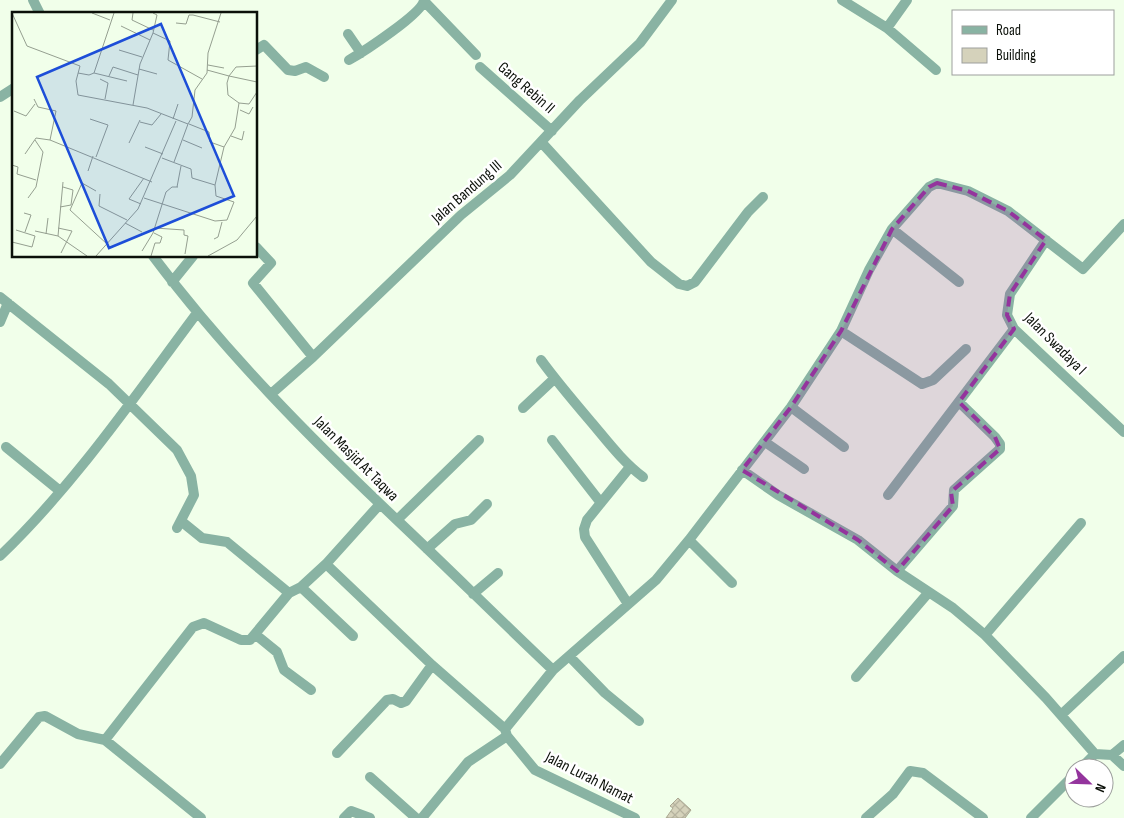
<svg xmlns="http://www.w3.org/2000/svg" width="1124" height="818" font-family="'Sofia Sans Condensed',sans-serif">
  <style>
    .building { fill: url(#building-cross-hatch); stroke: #aba892 }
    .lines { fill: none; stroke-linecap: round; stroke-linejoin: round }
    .minor { stroke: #89b3a3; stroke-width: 10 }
    .marked { fill: #94349d; fill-opacity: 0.2; stroke: #94349d; stroke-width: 4; stroke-dasharray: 10 6; stroke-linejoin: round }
    .labels { text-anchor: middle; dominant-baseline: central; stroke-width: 5; stroke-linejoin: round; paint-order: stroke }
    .street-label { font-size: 16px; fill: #0b1009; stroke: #fff }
    .inset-road { fill: none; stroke: #959f90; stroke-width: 1 }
    .view { fill: #1d4ed8; fill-opacity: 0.15; stroke: #1d4ed8; stroke-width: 2.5 }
    .inset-edge { fill: none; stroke: #0b1009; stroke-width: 2.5 }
  </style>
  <defs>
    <pattern id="building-cross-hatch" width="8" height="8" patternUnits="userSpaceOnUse" patternTransform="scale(1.25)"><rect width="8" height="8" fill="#d5d2bb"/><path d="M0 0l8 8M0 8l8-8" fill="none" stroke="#b6b39f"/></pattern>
  </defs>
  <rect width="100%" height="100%" fill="#f1ffea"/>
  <!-- building -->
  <path class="building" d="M678,798L691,810L685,818H666L673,808L670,806Z"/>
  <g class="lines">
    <!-- minor -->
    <path class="minor" d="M33,0L40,14
      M842,0L887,28L907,0
      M425,2L476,55
      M887,28L936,70
      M348,34L361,53
      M256,50L264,45L288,70L295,71L306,67L324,77
      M349,60C363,52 423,13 424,0
      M480,67L552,131
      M0,97L14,88
      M542,143L651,262L679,284L687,286L695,282L748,212L763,197
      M892,229L959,282
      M1046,240L1010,294L1007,315L1014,329L1124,432
      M256,247L271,263L253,283L313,357
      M153,256C225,352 310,438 397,520C449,569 500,620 553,670
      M172,282L193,256
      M0,297L109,384L177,450L191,476L194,495L177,528
      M0,322L8,303
      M841,331L922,384L933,380L966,349
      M541,360C557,382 575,403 592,423C608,442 623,462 643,477
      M271,394L313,357L461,215L510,175L580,100L640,43L672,0
      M791,407L844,447
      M523,408L554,379
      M552,440L601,503
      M765,442L804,469
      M6,447L60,491
      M742,470L778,495L858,540L897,571L953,608L985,635L1046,698L1095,754
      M888,495L1014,329
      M397,520L479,440
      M181,521L202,538L227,542L289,593
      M689,540L732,583
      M427,549L455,524L471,520L487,504
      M0,556C75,484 135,396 197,313
      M326,564L432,665L505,729
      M897,571L953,506L954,490L1000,449V444L995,437L959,402
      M301,587L353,636
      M473,594L498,573
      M628,604L585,537L584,529L587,520L630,467
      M256,635L277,652L284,670L311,690
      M985,635L1081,523
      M570,657L605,693L639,721
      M856,677L929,592
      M1061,715L1124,656
      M105,740L193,627L204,623L241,640H250L289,593L301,587L326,564L380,504
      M337,753L387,700L393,699L401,703L406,701L432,665
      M1112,755L1124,745
      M0,764L39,717L45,716L78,734L105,740L201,818
      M1081,768L1095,754L1112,755L1124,766
      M370,777L416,818
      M344,818L351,811L370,818
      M422,818L468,762L507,736
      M635,818L535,770L507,736L505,729L553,670L656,580L689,540L791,407L841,331L869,270L892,229L929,187L937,183L968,191L1008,211L1083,269L1124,224
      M866,818L893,794L910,771L923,773L983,818
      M1031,818L1074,775"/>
  </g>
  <!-- marked area -->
  <path class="marked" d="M937,183L968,191L1008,211L1046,240L1010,294L1007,315L1014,329L959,402L995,437L1000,449L951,492L953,506L897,571L858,540L742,470L791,407L841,331L892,229L929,187Z"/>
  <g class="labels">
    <!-- street labels -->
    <g class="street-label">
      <text transform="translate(526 88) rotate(41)">Gang Rebin II</text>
      <text transform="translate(467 192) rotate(-41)">Jalan Bandung III</text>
      <text transform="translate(1055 344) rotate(45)">Jalan Swadaya I</text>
      <text transform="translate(356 459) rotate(45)">Jalan Masjid At Taqwa</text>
      <text transform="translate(589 778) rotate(27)">Jalan Lurah Namat</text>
    </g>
  </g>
  <!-- overview -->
  <g transform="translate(12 12)">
    <rect width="245" height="245" fill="#f1ffea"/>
    <path class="inset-road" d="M0,1L15,34L68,54L64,69L66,83L135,96L176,112L180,105L183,78L195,61L196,41L209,1M80,1L98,8M121,1L120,8L141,18M141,1L145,3L141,21L158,29L156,48L190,67M164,11L174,12L177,3H181L208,10M109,14L138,28M107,38L130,45M196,53L212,56M127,57L145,62M195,58L217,64L224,55L245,54M66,61L77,63L82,61L102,1M82,61L115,69M97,64L101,55L126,63M88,67L96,71L93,87M22,87L26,95L44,99L38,128M227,91L237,92L245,80M121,93L128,52L141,21M228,98L237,102L241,95M2,99L14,104L23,92M78,107L96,113L84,145M161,107L166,92M128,110L140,113L149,102M177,112L197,120L198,130L212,135M219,124L230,128L232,119M171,128L190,136M117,131L128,108M133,135L151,142M13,142L24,126L38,128L140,170M150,146L179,157L180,166L203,173M162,150L176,112M0,153L6,155L5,162L24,168M76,159L81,144M51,170L46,224L75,244M165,175L169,154M84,179L70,171L58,198L95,232M88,182L87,194L115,208M16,186L24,175L31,140L23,128M132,186L203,209L215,208L222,190L204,184L203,173L212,135L223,116L227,91L216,83L215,71L217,64L245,70M129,192L117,187L132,166M48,195L59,193L61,178L51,175M12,201L19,203L13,220M113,211L130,220M46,216L60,219L49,241M143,216L172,218V223L176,224L173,242M4,218L23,224L20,235M23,219L46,224M34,222L36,206M202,227L206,225L210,210M0,230L20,235M130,239L141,221L154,180L160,175H166M84,244L126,197L164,109M139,244L143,231H148L150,225L142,221M196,244L225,228L245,204"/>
    <path class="view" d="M149,12L222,184L97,236L25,65Z"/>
    <rect width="245" height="245" class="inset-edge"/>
  </g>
  <!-- legend -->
  <rect x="952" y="10" width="162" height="65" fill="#ffffff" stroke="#9d9f9d"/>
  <rect x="962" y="26" width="25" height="8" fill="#89b3a3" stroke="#9d9f9d"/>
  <text x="996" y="35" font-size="15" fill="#0b1009">Road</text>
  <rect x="962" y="48" width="25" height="15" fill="#d5d2bb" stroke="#9d9f9d"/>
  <text x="996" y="60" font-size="15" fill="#0b1009">Building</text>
  <!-- north arrow -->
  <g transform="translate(1089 783) rotate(113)"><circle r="24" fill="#ffffff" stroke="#9d9f9d"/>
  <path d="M0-4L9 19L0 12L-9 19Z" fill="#94349d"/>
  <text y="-8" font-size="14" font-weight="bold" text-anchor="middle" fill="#0b1009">N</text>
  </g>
</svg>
